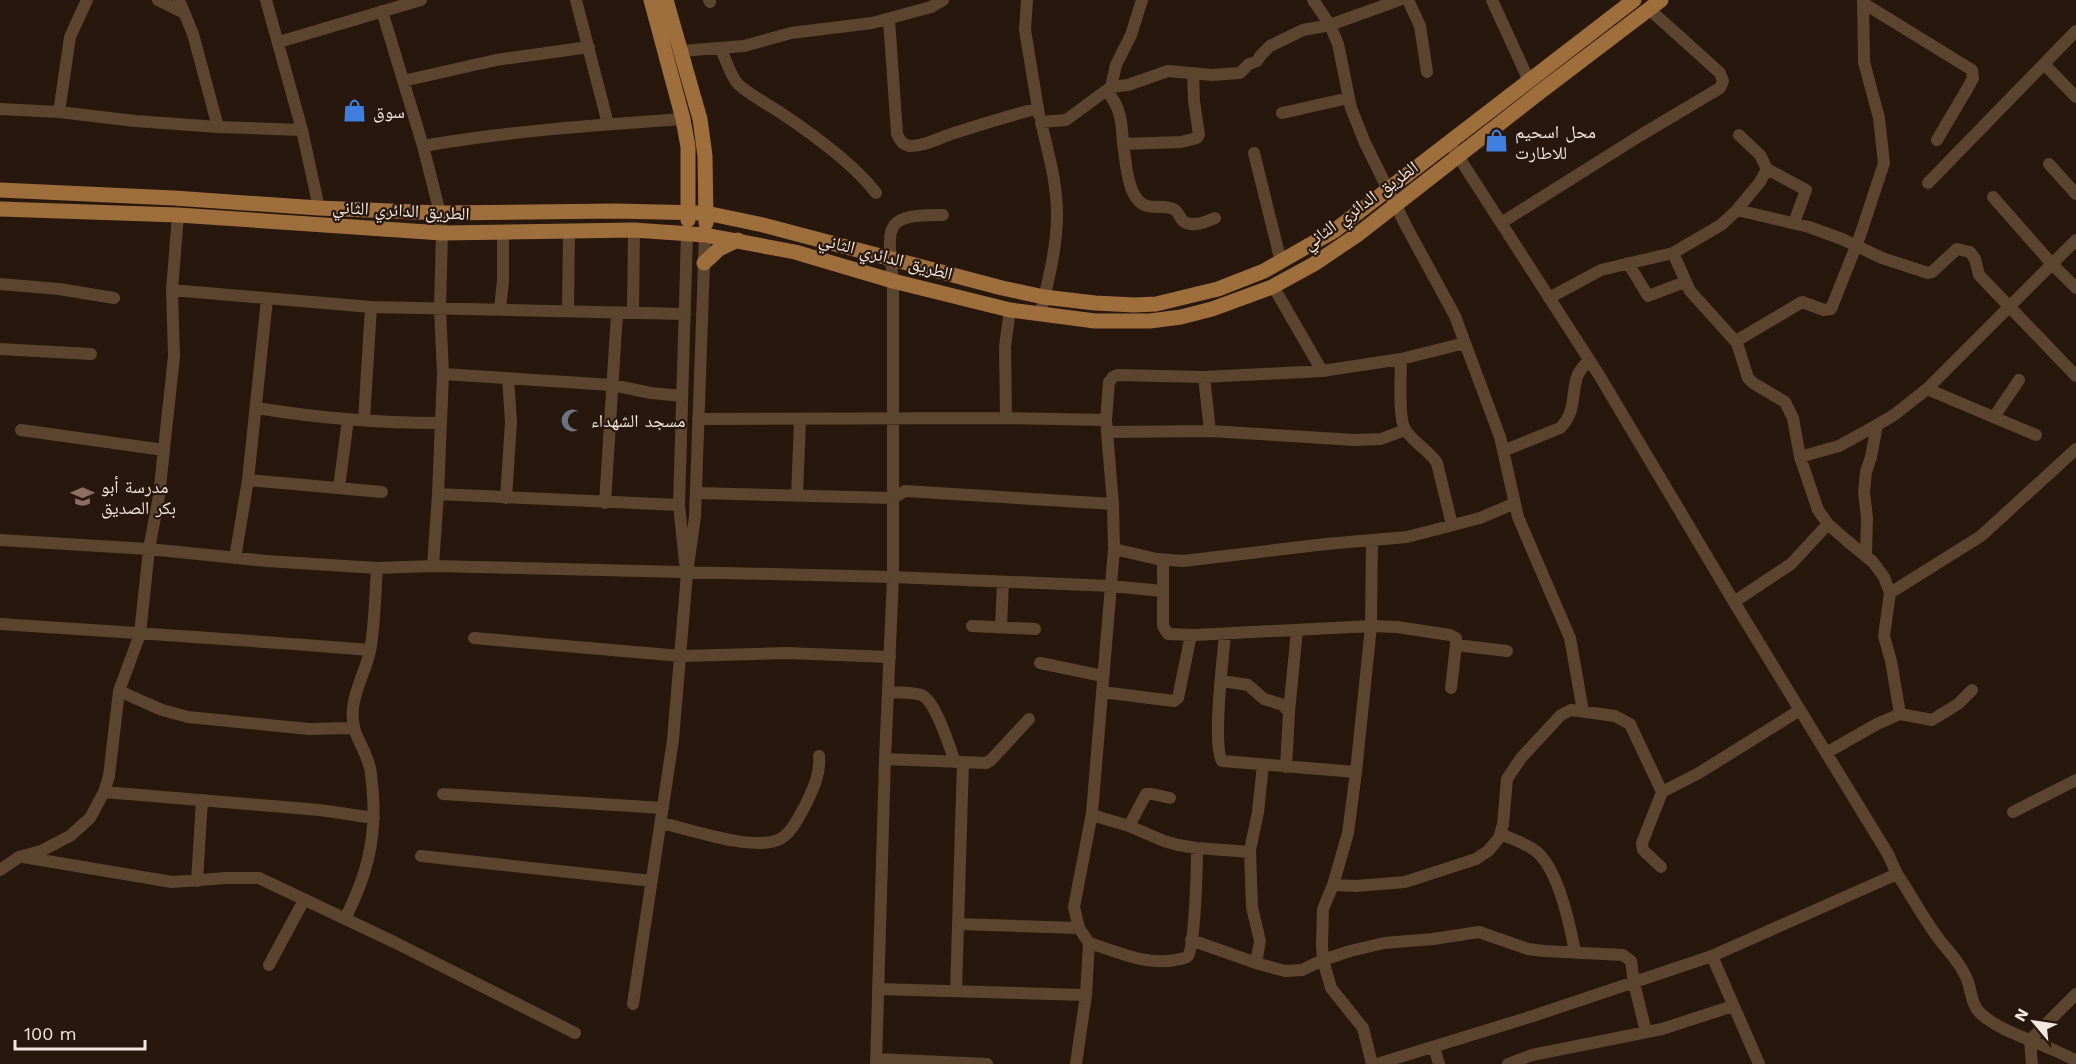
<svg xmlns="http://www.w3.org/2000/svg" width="2076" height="1064" font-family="'Work Sans','Noto Naskh Arabic',sans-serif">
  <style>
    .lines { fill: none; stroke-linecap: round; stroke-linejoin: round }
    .minor { stroke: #5c452e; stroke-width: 12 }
    .major { stroke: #9e6e3d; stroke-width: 15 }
    .labels { text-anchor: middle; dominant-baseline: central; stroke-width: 4.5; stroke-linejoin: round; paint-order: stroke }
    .poi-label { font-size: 18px; fill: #f4e7e0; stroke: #27170c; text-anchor: start }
    .street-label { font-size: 18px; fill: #f4e7e0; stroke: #27170c }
  </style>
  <rect width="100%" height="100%" fill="#27170c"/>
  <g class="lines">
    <!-- minor -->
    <path class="minor" d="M158,0L184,13
      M179,0L193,34L218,127
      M266,0L302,130L319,208
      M576,0L608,124
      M709,0L710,2
      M1027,0L1025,30L1039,115
      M1313,0L1330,25L1338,44L1351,108L1365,143L1406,226L1455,316L1465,343L1500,437L1518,517L1570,638L1583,711
      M1408,0L1420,26L1427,72
      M1492,0L1529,81
      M1863,3L1972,70L1973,78L1970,84L1937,140
      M382,11L423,146L440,213L442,233L440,308L443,374L438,494L433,566
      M889,19L897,134C900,141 903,145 910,146C923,147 939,138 951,134C979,125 1007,116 1036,109
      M279,42L421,0
      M720,48C727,60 729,75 739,85C752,96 767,104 781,113C811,133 854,164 876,193
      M681,51L744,46L791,33L872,23L931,7L943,0
      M2044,64L2076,97
      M403,81L496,60L589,47
      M1111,87L1128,85L1168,71L1212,75L1240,73L1249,64L1257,61L1261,55L1270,46L1303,30L1330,25L1399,0
      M1106,91C1121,105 1122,125 1123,144L1181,142L1197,138L1199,135L1194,101L1193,73
      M0,109L59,112L135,121L218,127L302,130
      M59,112L70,37L87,0
      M1282,113L1349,98
      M1123,144C1126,161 1127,201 1147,206C1156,208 1167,205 1175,210C1179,213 1180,218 1183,221C1192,228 1206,222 1215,218
      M423,146C509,131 596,125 683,119
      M1254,153L1281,262
      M2049,164L2076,194
      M1767,169L1806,190L1794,223
      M1928,183L2076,31
      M1993,197L2052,264L2076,288
      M1737,210L1809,227L1842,239L1882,258L1928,273L1932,272L1957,249L1970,252L1975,259L1979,275L2076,376
      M1501,223L1641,135L1720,88L1723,81L1720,73L1649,9
      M1673,253L1690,291L1737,343L1748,378L1753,383L1785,402L1793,418L1800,457L1818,510L1828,524L1846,540L1873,562L1884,577L1890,593L1884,636L1891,661L1900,714
      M1628,263L1648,296L1685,282
      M0,284L59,289L114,298
      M1273,286L1322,371
      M172,290L371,307L685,314
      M1549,298L1601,270L1673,253L1721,225L1735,212L1760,182L1767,169L1760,155L1739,135
      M500,309L503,281V233
      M568,311L569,230
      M633,313L634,230
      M1040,315C1048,282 1057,248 1057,214C1057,183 1048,152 1041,122L1066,120L1111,87L1116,65L1131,35L1142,0
      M1736,341L1802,302L1824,310L1831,309L1860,236L1884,163L1879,118L1864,62L1863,0
      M0,349L91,354
      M1401,359C1401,375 1398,418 1405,429C1412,442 1429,450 1437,463L1452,525
      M443,374L612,385L651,393L682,396
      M1204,377L1210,431
      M1927,389L2036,435
      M257,408C317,418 378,423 440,423
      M1994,417L2019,380
      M1006,418L1005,346L1010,310
      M698,419L1006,418L1106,420L1113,504L1114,549L1092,813L1074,907L1079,928L1089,943L1086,995L1076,1064
      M364,420L371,307
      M1106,420L1109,382L1113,377L1117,375L1204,377L1322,371L1401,359L1465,343
      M1877,425L1894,415L1927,389L2076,240
      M21,430L164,450
      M1107,432L1210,431L1355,440L1381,439L1405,430
      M1503,451L1560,428C1576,413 1571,396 1577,377C1579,370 1585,365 1589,360
      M1800,457L1839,446L1877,425L1871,457L1866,472L1864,492L1867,518L1866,556
      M248,480L382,492
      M339,488L348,419
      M697,493L893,498L905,491L1113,504
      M438,494L679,505
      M797,496L800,419
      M506,498L511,422L508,378
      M605,503L617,313
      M0,540L149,549L267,561L377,568L433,566L893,577L1111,586L1163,591
      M1114,549L1157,559L1183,561L1326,544L1407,537L1480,518L1513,504
      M235,558L248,480L267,299
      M1163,560V626L1168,634L1194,635L1371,626L1397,627L1450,635L1456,638V645L1451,688
      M685,563L679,505L687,234
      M1890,593L1981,536L2076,449
      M1734,602L1791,564L1828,524
      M0,624C123,632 247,640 370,650
      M972,626L1035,629
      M1001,627L1003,582
      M1225,634C1223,659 1212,743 1222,761L1356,772
      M474,638L681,656L786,653L890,657
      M1456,645L1507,651
      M1040,663L1103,676
      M1222,681L1248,685L1264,699L1283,705L1289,712L1286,767
      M119,691L162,710L188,717L309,729L352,728
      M888,692C899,693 912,692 921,695C935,699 950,748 955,762
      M1102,692L1174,701L1178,698L1191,635
      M1289,712L1297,630
      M1826,753L1877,724L1900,714L1932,720L1958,704L1972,690
      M885,759L963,762L956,991
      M963,762L986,763L991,760L1029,719
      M104,792L320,810L374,818
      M443,794L663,808
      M2013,812L2076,780
      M1092,815L1129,826L1164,841L1178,845L1197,848L1250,852
      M661,823C690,829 750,851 778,840C791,835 800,815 806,804C813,789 821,773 819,756
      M1129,826L1146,794H1152L1170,798
      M1501,834C1514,840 1531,845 1541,856C1559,876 1570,925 1575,952
      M421,856L652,881
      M23,857L172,882L226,878H259L394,942L575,1033
      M1661,867L1643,850L1642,843L1662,792
      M0,870L19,857L41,851L70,836L90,818L104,792L109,776L119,691L140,634L149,549L159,496L174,356L172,290L178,215
      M1897,874C1912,896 1925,922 1942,943C1951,954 1960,963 1966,977C1972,989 1970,1004 1981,1014C2005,1035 2048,1044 2076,1061
      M197,881L202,800
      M1333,885L1356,886L1405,882L1476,859L1488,851L1499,838L1503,824L1507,779L1521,758L1561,715L1571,710L1615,716L1630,724L1662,792L1699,773L1800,710
      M345,919C366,877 376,842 373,796C372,787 372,777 370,768C364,743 350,735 353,708C355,688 366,670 370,651C375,624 375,595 377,568
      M958,924L1079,928
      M1191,940L1259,964L1285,971L1302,970L1323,960L1350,951L1384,943L1433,939L1479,932L1528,949L1544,951L1623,955L1631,961L1634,983L1646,1032
      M1089,943C1116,951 1146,966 1175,960C1179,959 1185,959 1188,956C1195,946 1197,865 1197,848
      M1712,956L1759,1064
      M1256,963L1260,941L1252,907L1250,850L1258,812L1263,765
      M269,965L304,900
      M878,989L1086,995
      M633,1004L673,740L687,573L695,517L705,235
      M1434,1047L1439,1064
      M876,1059L987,1064
      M876,1064L885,759L893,577V281C888,227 881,214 943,215
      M1372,1064L1363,1028L1331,988L1323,960L1322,945L1323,909L1333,885L1348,833L1356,772L1371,626L1372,540
      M1377,1064L1533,1016L1712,956L1897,874L1888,854L1734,602L1599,375L1449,142
      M1508,1064L1532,1055L1662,1029L1733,1006
      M2032,1064L2030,1040L2076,994"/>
    <!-- major -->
    <path class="major" d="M651,0L683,119L688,147V220
      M666,0L700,119L705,156L706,223
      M0,190L174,198L319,208L440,213L615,211L706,213L763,225L1002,288L1044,297L1095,303L1134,305L1156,304L1218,289L1264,271L1334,231L1634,0
      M0,209L178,215L442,233L634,230L705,235L795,252L893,281L1010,310L1095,321H1150L1181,317L1212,309L1272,287L1314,264L1357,235L1540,92L1661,0
      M704,263L719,249L738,240"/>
  </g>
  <!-- icons -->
  <defs>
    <symbol id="shop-bare" viewBox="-9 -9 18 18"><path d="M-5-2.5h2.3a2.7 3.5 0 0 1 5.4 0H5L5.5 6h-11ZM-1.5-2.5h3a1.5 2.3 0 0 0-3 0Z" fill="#3f7fe0" stroke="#27170c" stroke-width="2.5" paint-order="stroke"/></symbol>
    <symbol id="mosque-bare" viewBox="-9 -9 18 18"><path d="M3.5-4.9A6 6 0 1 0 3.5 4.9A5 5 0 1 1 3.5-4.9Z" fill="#6b7280" stroke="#27170c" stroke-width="2.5" paint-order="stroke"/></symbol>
    <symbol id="school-bare" viewBox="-9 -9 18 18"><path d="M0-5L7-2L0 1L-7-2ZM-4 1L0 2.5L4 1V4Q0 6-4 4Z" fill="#8d6e63" stroke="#27170c" stroke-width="2.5" paint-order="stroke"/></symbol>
  </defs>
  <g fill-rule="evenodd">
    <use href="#shop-bare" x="338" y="94" width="33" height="33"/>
    <use href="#shop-bare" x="1480" y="124" width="33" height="33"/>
    <use href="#mosque-bare" x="556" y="404" width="33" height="33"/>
    <use href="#school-bare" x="66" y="480" width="33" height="33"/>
  </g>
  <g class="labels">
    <!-- poi labels -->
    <g class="poi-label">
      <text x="373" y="111">سوق</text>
      <text x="1515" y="131">محل اسحيم<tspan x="1515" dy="21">للاطارت</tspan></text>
      <text x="591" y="420">مسجد الشهداء</text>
      <text x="101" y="486">مدرسة أبو<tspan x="101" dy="21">بكر الصديق</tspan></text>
    </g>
    <!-- street labels -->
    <g class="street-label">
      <text transform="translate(1360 205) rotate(-36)">الطريق الدائري الثاني</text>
      <text transform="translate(401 210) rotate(3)">الطريق الدائري الثاني</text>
      <text transform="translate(886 256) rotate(15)">الطريق الدائري الثاني</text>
    </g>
  </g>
  <!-- north arrow -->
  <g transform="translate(2034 1022) rotate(299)" stroke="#27170c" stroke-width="4.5" paint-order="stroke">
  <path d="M0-4.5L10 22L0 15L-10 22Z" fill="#f4e7e0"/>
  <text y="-9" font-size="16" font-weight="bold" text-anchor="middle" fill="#f4e7e0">N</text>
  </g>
  <!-- scale -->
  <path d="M15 1040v9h130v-9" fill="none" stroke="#f4e7e0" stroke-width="3"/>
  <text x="24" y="1040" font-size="18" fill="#f4e7e0" stroke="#27170c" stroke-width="4.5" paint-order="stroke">100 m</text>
</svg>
